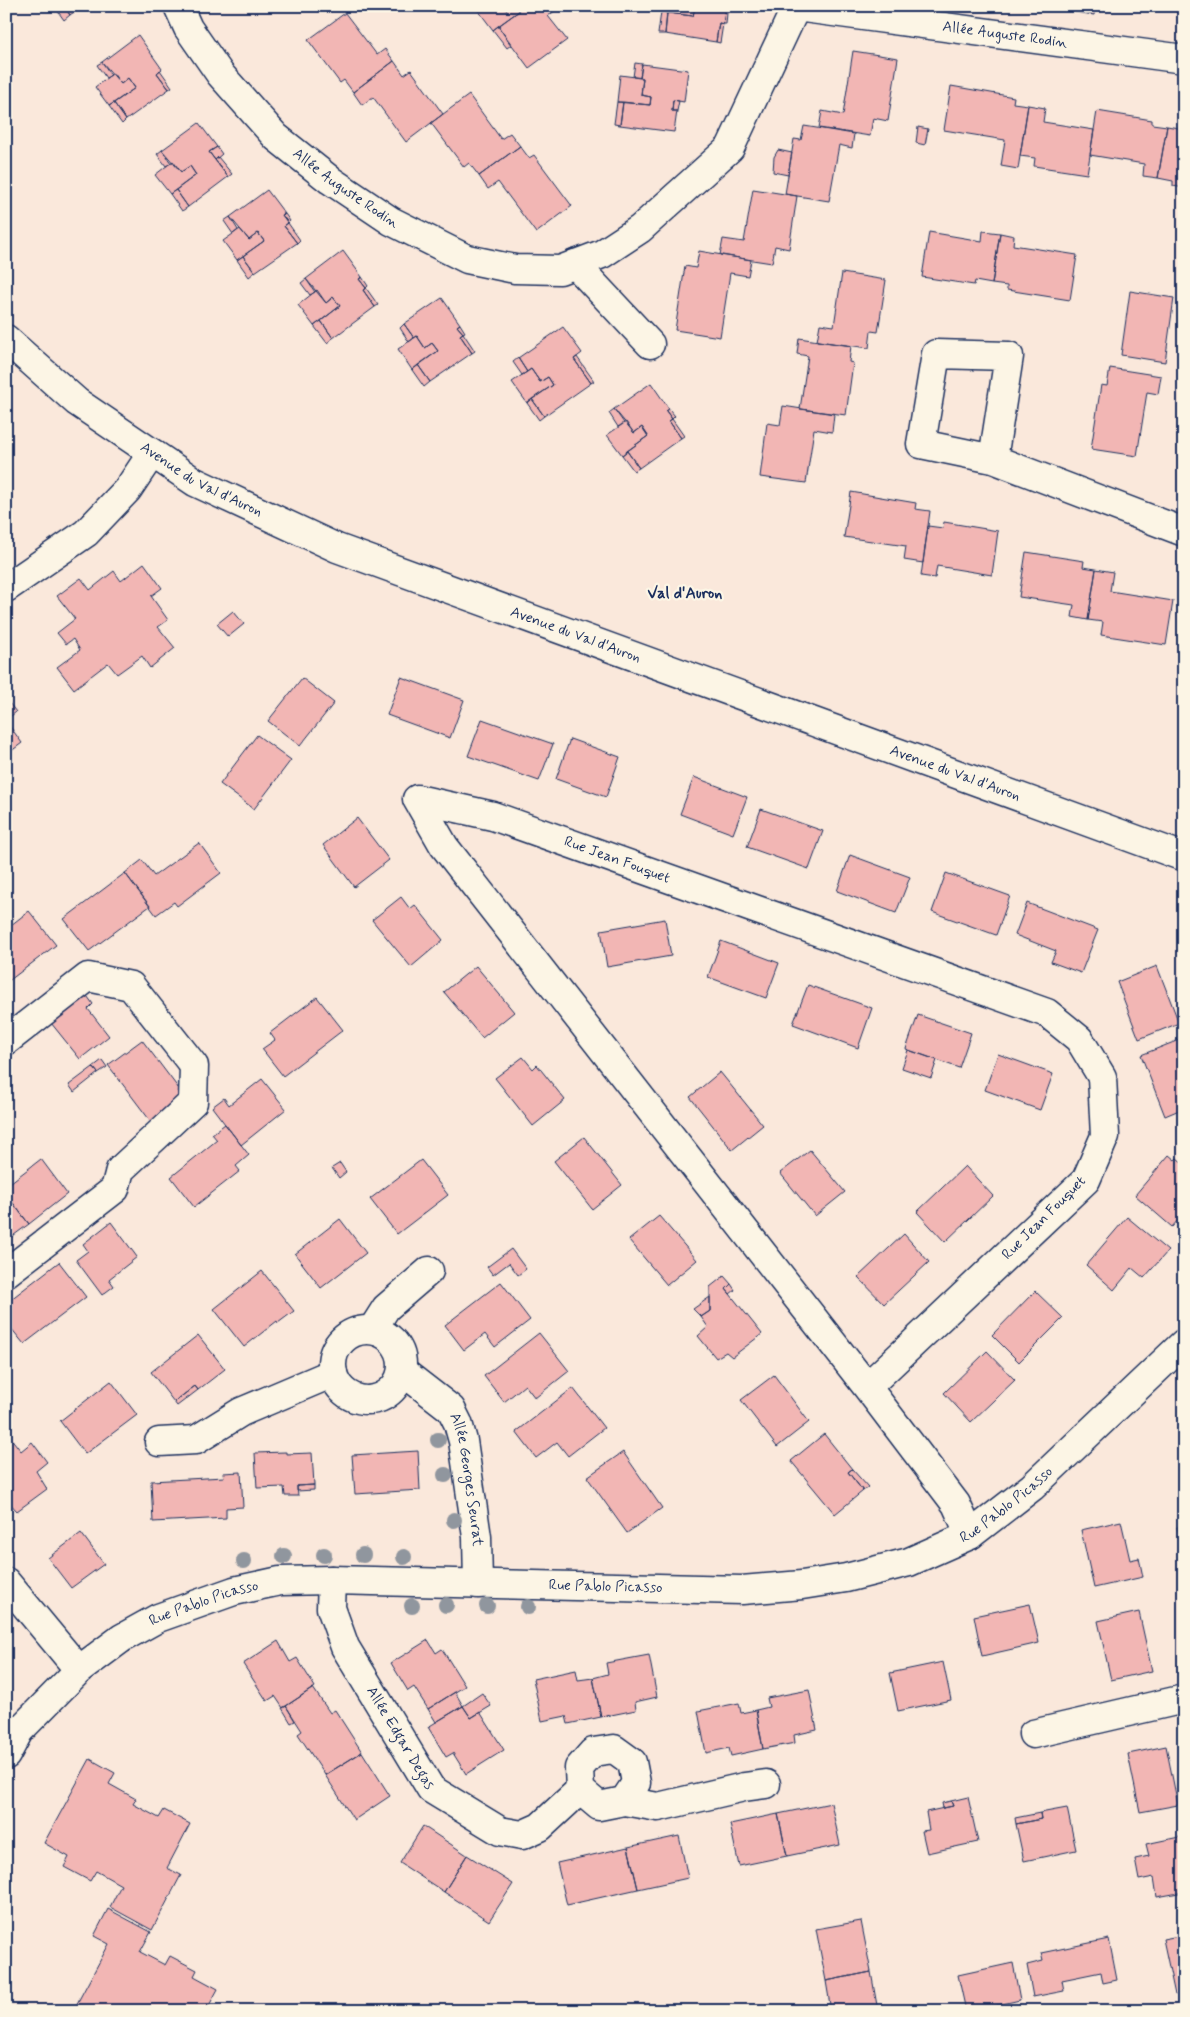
<svg xmlns="http://www.w3.org/2000/svg" width="1190" height="2017" font-family="Mynerve,sans-serif">
  <style>
    .building { fill: #f2b6b4; stroke: #1b2f5e }
    .lines { fill: none; stroke-linecap: round; stroke-linejoin: round }
    .minor-casing { stroke: #1b2f5e; stroke-width: 31 }
    .minor { stroke: #fcf5e5; stroke-width: 28 }
    .tree { fill: #90969e }
    .labels { text-anchor: middle; dominant-baseline: central; stroke-width: 4.5; stroke-linejoin: round; paint-order: stroke }
    .street-label { font-size: 15px; fill: #1b2f5e; stroke: #fcf5e5 }
    .neighbourhood-label { font-size: 16px; font-weight: bold; fill: #1b2f5e; stroke: #fcf5e5 }
  </style>
  <rect width="100%" height="100%" fill="#fae8db"/>
  <filter id="ink" filterUnits="userSpaceOnUse"><feTurbulence type="fractalNoise" baseFrequency=".02" numOctaves="2"/><feDisplacementMap in="SourceGraphic" scale="10" xChannelSelector="R" yChannelSelector="G"/><feConvolveMatrix kernelMatrix="1 2 1 2 8 2 1 2 1" color-interpolation-filters="sRGB"/></filter>
  <g filter="url(#ink)">
    <!-- building -->
    <path class="building" d="M54,6H64L70,15L64,20Z
      M64,6H82L70,15Z
      M484,6H503L506,10L510,6H515L519,11L493,30L478,10Z
      M515,6H553L556,10L548,16L567,40L529,68L498,26L519,11Z
      M662,6L695,7L693,16L661,12Z
      M693,6H728L727,13L725,12L723,24L719,23L716,42L665,34L667,13L693,16L695,7Z
      M1049,6H1095L1094,15L1049,8Z
      M661,12L667,13L665,34H658Z
      M725,12L727,13L726,24H723Z
      M345,13L377,55L385,49L394,61L353,92L344,80L340,83L308,40Z
      M719,23L723,24L720,43L716,42Z
      M498,26L511,45L507,48L493,30Z
      M138,35L162,69L157,73L169,89L126,120L114,103L135,88L128,78L121,84L102,62Z
      M853,51L898,58L888,121L873,118L870,136L819,128L822,111L843,115Z
      M394,61L404,75L411,70L443,114L406,142L373,97L362,105L353,92Z
      M102,62L111,75L106,78L97,65Z
      M635,63L642,64L640,78L633,77Z
      M642,64L688,70L684,102L673,100L672,111H677L674,132L620,125L623,102L650,105L651,97L641,95L643,78H640Z
      M160,70L172,87L169,89L157,73Z
      M113,73L121,84L128,78L135,88L109,106L95,87Z
      M620,75L643,78L641,95L651,97L650,105L617,102Z
      M951,86L1014,97L1013,103L1028,105L1018,169L1001,166L1005,140L944,130Z
      M469,95L501,139L510,133L520,146L479,176L469,163L464,167L431,123Z
      M673,100L679,101L677,111H672Z
      M617,102H623L620,125L614,124Z
      M114,103L126,120L122,124L109,106Z
      M1028,105L1045,108L1043,122L1094,130L1087,174L1034,166L1035,158L1020,156Z
      M1097,111L1152,120V124L1167,126L1158,178L1143,176L1144,164L1090,155Z
      M199,123L217,147L209,152L228,177L188,207L176,190L196,175L190,166L181,172L162,150Z
      M804,126L854,134L852,148L839,145L829,201L785,194L794,139L801,140Z
      M1167,126L1184,129L1182,142H1184V188L1173,186V181L1158,178Z
      M918,127L928,129L925,145L916,143Z
      M520,146L529,158L534,155L572,206L536,233L498,182L488,189L479,176Z
      M217,147L222,154L215,160L209,152Z
      M162,150L171,163L166,166L157,154Z
      M778,150L792,153L788,175L773,172L774,157Z
      M218,157L232,174L228,177L215,160Z
      M173,161L181,172L190,166L196,175L170,194L155,175Z
      M753,189L797,196L789,249L775,246L772,263L720,255L723,239L744,242Z
      M176,190L188,207L182,211L170,194Z
      M267,190L285,214L282,215L288,223L284,226L297,243L255,272L243,256L264,241L258,233L249,240L230,217Z
      M285,214L290,221L288,223L282,215Z
      M230,217L238,230L233,234L224,221Z
      M288,223L300,240L297,243L284,226Z
      M240,229L249,240L258,233L264,241L237,260L223,241Z
      M983,231L1000,233L992,284L975,281L974,285L922,277L929,232L982,241Z
      M1000,233L1014,236L1013,245L1077,255L1070,300L1007,290V286L992,284Z
      M343,251L362,277L359,279L366,288L363,290L375,307L333,338L321,321L340,306L333,297L326,303L306,279Z
      M699,251L751,260L748,276L730,273L720,337L675,330L685,266L696,268Z
      M243,256L255,272L249,277L237,260Z
      M842,273L886,280L878,332L871,331L869,348L817,341L820,324L834,326Z
      M362,277L368,286L366,288L359,279Z
      M306,279L315,292L310,295L301,283Z
      M366,288L378,305L375,307L363,290Z
      M317,290L326,303L333,297L340,306L314,326L298,305Z
      M1130,291L1174,298L1165,362L1121,355Z
      M442,298L460,324L457,326L463,333L460,335L472,353L430,382L418,365L438,351L432,343L425,348L417,336L414,338L404,324Z
      M321,321L333,338L327,343L314,326Z
      M404,324L414,338L409,342L400,328Z
      M460,324L465,332L463,333L457,326Z
      M563,327L582,353L574,359L591,383L544,416L532,399L553,385L548,377L540,382L531,369L527,372L518,358Z
      M463,333L475,351L472,353L460,335Z
      M417,336L425,348L432,343L438,351L412,370L398,349Z
      M799,338L851,346L849,362L853,363L846,415L800,409L808,356L797,354Z
      M577,357L594,381L591,383L574,359Z
      M518,358L527,372L522,375L513,362Z
      M418,365L430,382L424,387L412,370Z
      M1110,368L1161,376L1158,394L1147,392L1137,456L1091,449L1101,385L1107,386Z
      M531,369L540,382L548,377L553,385L527,403L512,382Z
      M651,383L669,409L666,411L672,419L669,421L681,438L639,468L627,451L648,436L642,427L634,433L614,409Z
      M532,399L544,416L539,420L527,403Z
      M783,406L834,414L832,432L814,429L806,483L760,477L767,423L780,425Z
      M614,409L624,423L618,427L609,413Z
      M669,409L675,416L672,419L666,411Z
      M672,419L684,436L681,438L669,421Z
      M626,422L634,433L642,427L648,436L622,455L607,435Z
      M627,451L639,468L634,471L622,455Z
      M851,492L916,503L915,509L930,511L923,563L904,560L906,546L844,537Z
      M944,522L998,531L992,575L937,566L935,578L921,576L928,526L943,528Z
      M1026,552L1084,561L1083,567L1096,569L1088,620L1072,617L1074,605L1019,597Z
      M144,563L162,588L151,596L168,620L158,627L175,648L150,668L142,656L117,674L108,663L74,689L57,667L80,650L73,639L66,644L57,633L75,619L57,596L81,578L90,590L114,571L121,581Z
      M1096,569L1113,572L1110,591L1173,601L1166,645L1101,635L1103,622L1088,620Z
      M233,611L244,624L228,637L217,624Z
      M401,677L464,700L450,738L387,715Z
      M302,678L334,703L300,746L268,721Z
      M6,699L16,712L6,720Z
      M482,719L553,744L539,781L468,756Z
      M6,721L22,743L6,755Z
      M257,735L291,760L254,809L220,784Z
      M570,739L620,757L606,797L556,779Z
      M694,777L747,797L733,834L680,814Z
      M761,809L823,831L809,869L747,847Z
      M357,818L389,860L354,887L323,845Z
      M199,843L221,873L177,906L174,902L156,915L125,873L142,860L154,876Z
      M850,855L910,877L896,913L837,891Z
      M125,873L150,906L89,951L64,919Z
      M946,873L1010,896L996,935L932,912Z
      M401,897L410,909L415,905L443,940L411,967L372,920Z
      M1027,903L1098,930L1081,973L1051,962L1056,951L1015,935Z
      M29,911L56,945L6,983V929Z
      M665,919L671,956L607,967L601,930Z
      M721,941L779,963L766,998L708,977Z
      M476,966L514,1012L482,1038L444,992Z
      M1157,966L1179,1023L1139,1039L1117,982Z
      M808,985L872,1008L858,1048L793,1024Z
      M82,989L93,1004L88,1009L109,1036L80,1059L47,1018Z
      M317,997L343,1030L283,1076L262,1049L275,1040L270,1033Z
      M918,1015L971,1033L959,1068L906,1049Z
      M142,1040L185,1097L152,1123L108,1065Z
      M1179,1040L1184,1052V1108L1165,1116L1141,1055Z
      M908,1050L937,1060L931,1078L902,1068Z
      M998,1054L1053,1074L1040,1110L985,1090Z
      M523,1057L533,1069L537,1065L565,1100L533,1126L495,1078Z
      M102,1060L107,1067L98,1073L93,1067Z
      M93,1067L98,1073L74,1092L69,1085Z
      M720,1072L763,1125L732,1150L690,1097Z
      M262,1079L286,1109L241,1145L212,1107L224,1098L229,1105Z
      M225,1124L249,1155L236,1166L240,1171L194,1207L171,1177L217,1140L212,1134Z
      M584,1137L622,1185L592,1209L554,1161Z
      M810,1150L845,1192L815,1216L780,1173Z
      M1169,1155L1175,1160L1177,1158L1184,1164V1213L1172,1227L1135,1195Z
      M41,1159L67,1194L29,1224L6,1194V1186Z
      M421,1160L448,1195L397,1234L370,1199Z
      M340,1163L346,1172L339,1178L332,1168Z
      M965,1166L993,1196L945,1242L917,1212Z
      M7,1195L29,1224L6,1241V1196Z
      M659,1216L697,1260L667,1285L629,1240Z
      M1127,1217L1168,1251L1144,1278L1132,1268L1114,1290L1086,1265Z
      M340,1219L366,1253L321,1288L295,1254Z
      M111,1222L137,1257L109,1279L114,1286L102,1295L76,1260L88,1251L83,1244Z
      M904,1234L929,1262L884,1304L858,1277Z
      M511,1249L526,1269L518,1275L509,1263L493,1275L487,1267Z
      M59,1262L86,1297L24,1344L6,1322V1303Z
      M262,1271L294,1311L278,1323L277,1321L244,1347L214,1309Z
      M724,1276L731,1284L726,1289L762,1334L732,1357L726,1352L716,1358L698,1336L708,1327L701,1317L710,1311V1287Z
      M501,1282L530,1320L495,1347L485,1334L464,1350L445,1325Z
      M731,1284L735,1290L730,1294L726,1289Z
      M1035,1291L1063,1318L1019,1362L992,1335Z
      M710,1297V1311L701,1317L693,1309Z
      M539,1333L569,1371L535,1398L525,1385L504,1402L484,1376Z
      M198,1335L225,1369L198,1390L195,1386L174,1402L151,1372Z
      M987,1351L1015,1380L971,1422L944,1393Z
      M774,1375L809,1422L777,1447L741,1400Z
      M111,1381L137,1415L85,1454L60,1421Z
      M195,1386L198,1390L177,1406L174,1402Z
      M573,1388L604,1428L568,1456L557,1442L536,1458L516,1432Z
      M6,1432L21,1451L32,1442L47,1462L36,1471L47,1489L17,1511L6,1499Z
      M824,1434L852,1469L848,1472L863,1491L835,1514L791,1461Z
      M418,1451L420,1490L355,1494L352,1455Z
      M286,1452V1454L312,1453L314,1485L297,1486L298,1496H285L284,1487L257,1488L255,1453Z
      M623,1452L662,1508L627,1533L587,1477Z
      M852,1469L868,1487L863,1491L848,1472Z
      M241,1472L243,1507L226,1508V1518L153,1522L151,1481L224,1477L223,1473Z
      M314,1485V1490L297,1491V1486Z
      M1121,1521L1130,1560L1139,1558L1143,1577L1094,1588L1081,1530Z
      M1184,1526V1538L1180,1539L1177,1527Z
      M81,1533L104,1564L71,1588L48,1558Z
      M1030,1604L1039,1643L982,1656L974,1616Z
      M1139,1612L1152,1671L1111,1680L1098,1621Z
      M428,1640L436,1653L442,1649L465,1686L428,1709L414,1687L408,1691L391,1663Z
      M278,1641L290,1662L297,1658L315,1687L283,1708L275,1696L267,1701L243,1664Z
      M649,1655L657,1697L635,1702L636,1710L601,1717L593,1678L608,1674L606,1663Z
      M943,1662L951,1700L898,1711L890,1673Z
      M576,1670L578,1680L593,1678L601,1717L568,1724L566,1716L542,1721L533,1679Z
      M313,1688L330,1713L335,1710L362,1752L325,1775L298,1734L302,1731L286,1706Z
      M809,1690L817,1730L794,1735L795,1743L763,1749L756,1710L769,1707L767,1698Z
      M455,1692L463,1706L436,1722L428,1709Z
      M482,1693L491,1706L471,1718L463,1706Z
      M739,1703L741,1713L756,1710L763,1749L731,1756L729,1748L706,1753L698,1711Z
      M286,1706L295,1721L291,1723L282,1708Z
      M463,1706L471,1718L480,1712L504,1750L466,1774L453,1753L446,1757L428,1727Z
      M1166,1746L1178,1805L1140,1812L1128,1754Z
      M362,1752L390,1796L354,1820L325,1775Z
      M90,1759L115,1773L109,1784L136,1799L133,1804L159,1818L164,1810L190,1824L167,1868L181,1875L152,1930L110,1907L121,1885L96,1871L90,1881L64,1867L69,1857L44,1843Z
      M968,1797L978,1842L927,1853L922,1831L929,1830L926,1812L953,1806L951,1801Z
      M951,1801L953,1806L943,1808L942,1803Z
      M831,1803L840,1845L787,1856L778,1814Z
      M1067,1808L1076,1850L1024,1861L1016,1824L1041,1819L1040,1813Z
      M1040,1813L1041,1819L1016,1824L1015,1818Z
      M778,1814L787,1856L739,1866L730,1824Z
      M423,1826L467,1855L444,1892L400,1863Z
      M679,1836L688,1878L638,1889L628,1847Z
      M1184,1836V1892L1157,1897L1154,1877L1139,1880L1135,1859L1149,1856L1146,1844Z
      M628,1847L638,1889L567,1905L557,1863Z
      M467,1855L513,1884L489,1921L444,1892Z
      M108,1909L151,1932L140,1952L165,1965L170,1956L197,1970L194,1976L218,1989L206,2011H73L109,1944L94,1936Z
      M861,1921L871,1972L826,1981L816,1929Z
      M1184,1935V1993L1175,1995L1163,1939Z
      M1109,1939L1117,1980L1103,1983L1101,1972L1062,1980L1064,1991L1033,1997L1027,1965L1043,1961L1041,1953Z
      M1013,1963L1020,2000L980,2009V2011H966L958,1975Z
      M871,1972L878,2011H831L826,1981Z
      M1003,2004L1004,2010L980,2011V2009Z"/>
    <g class="lines">
      <defs>
        <g id="minor">
          <path id="s1" d="M178,6L188,28L220,74L276,137L330,180L391,221L467,259L515,269L560,270L602,254L640,229L730,148L796,7L1184,59"/>
          <path d="M575,264L650,344"/>
          <path id="s2" d="M6,339L77,402L195,482L337,548L1184,857"/>
          <path d="M993,459L1009,356L936,354L921,444L993,459L1184,532"/>
          <path d="M6,588L86,533L128,489L152,453"/>
          <path d="M6,1041L88,977L131,986L194,1066L193,1102L120,1170L115,1189L6,1273"/>
          <path d="M372,1330L386,1308L429,1271"/>
          <circle cx="367" cy="1365" r="35"/>
          <path id="s3" d="M402,1371L451,1409L458,1423L463,1441L477,1537L478,1584"/>
          <path d="M867,1387L1086,1180L1105,1136L1102,1077L1079,1039L1047,1013L493,816L417,799L444,846L867,1387L956,1504L970,1535"/>
          <path d="M159,1442L196,1440L241,1412L333,1373"/>
          <path id="s4" d="M332,1580L331,1608L345,1647L431,1789L500,1831L522,1835L540,1827L580,1790"/>
          <path d="M6,1582L79,1670"/>
          <path d="M1033,1734L1184,1699"/>
          <path id="s5" d="M6,1755L19,1731L79,1670L122,1638L158,1618L234,1591L280,1581L332,1580L742,1590L802,1585L846,1578L909,1562L970,1535L1032,1487L1184,1343"/>
          <path d="M624,1801L636,1783L632,1762L614,1749L593,1752L579,1768L580,1790L599,1806L624,1801L658,1807L744,1787L766,1784"/>
        </g>
      </defs>
      <!-- minor casing -->
      <use href="#minor" class="minor-casing"/>
      <!-- minor -->
      <use href="#minor" class="minor"/>
    </g>
    <!-- trees -->
    <g class="tree">
      <circle cx="438" cy="1440" r="8"/>
      <circle cx="445" cy="1475" r="8"/>
      <circle cx="454" cy="1520" r="8"/>
      <circle cx="324" cy="1555" r="8"/>
      <circle cx="363" cy="1555" r="8"/>
      <circle cx="284" cy="1556" r="8"/>
      <circle cx="404" cy="1557" r="8"/>
      <circle cx="244" cy="1561" r="8"/>
      <circle cx="446" cy="1605" r="8"/>
      <circle cx="412" cy="1606" r="8"/>
      <circle cx="487" cy="1606" r="8"/>
      <circle cx="528" cy="1607" r="8"/>
    </g>
  </g>
  <g class="labels">
    <!-- street labels -->
    <g class="street-label">
      <text stroke="none"><textPath href="#s1" startOffset="1064">Allée Auguste Rodin</textPath></text>
      <text stroke="none"><textPath href="#s1" startOffset="251">Allée Auguste Rodin</textPath></text>
      <text stroke="none"><textPath href="#s2" startOffset="242">Avenue du Val d'Auron</textPath></text>
      <text stroke="none"><textPath href="#s2" startOffset="648">Avenue du Val d'Auron</textPath></text>
      <text stroke="none"><textPath href="#s2" startOffset="1052">Avenue du Val d'Auron</textPath></text>
      <text transform="translate(617 860) rotate(20)">Rue Jean Fouquet</text>
      <text transform="translate(1044 1218) rotate(-45)">Rue Jean Fouquet</text>
      <text stroke="none"><textPath href="#s3" startOffset="135">Allée Georges Seurat</textPath></text>
      <text stroke="none"><textPath href="#s5" startOffset="1081">Rue Pablo Picasso</textPath></text>
      <text stroke="none"><textPath href="#s5" startOffset="661">Rue Pablo Picasso</textPath></text>
      <text stroke="none"><textPath href="#s5" startOffset="256">Rue Pablo Picasso</textPath></text>
      <text stroke="none"><textPath href="#s4" startOffset="176">Allée Edgar Degas</textPath></text>
    </g>
    <!-- neighbourhood labels -->
    <g class="neighbourhood-label">
      <text x="685" y="593">Val d'Auron</text>
    </g>
  </g>
  <!-- margin -->
  <rect width="1190" height="2017" fill="none" stroke="#fcf5e5" stroke-width="25"/>
  <rect x="12" y="12" width="1165" height="1992" fill="none" stroke="#1b2f5e" stroke-width="2" filter="url(#ink)"/>
</svg>
